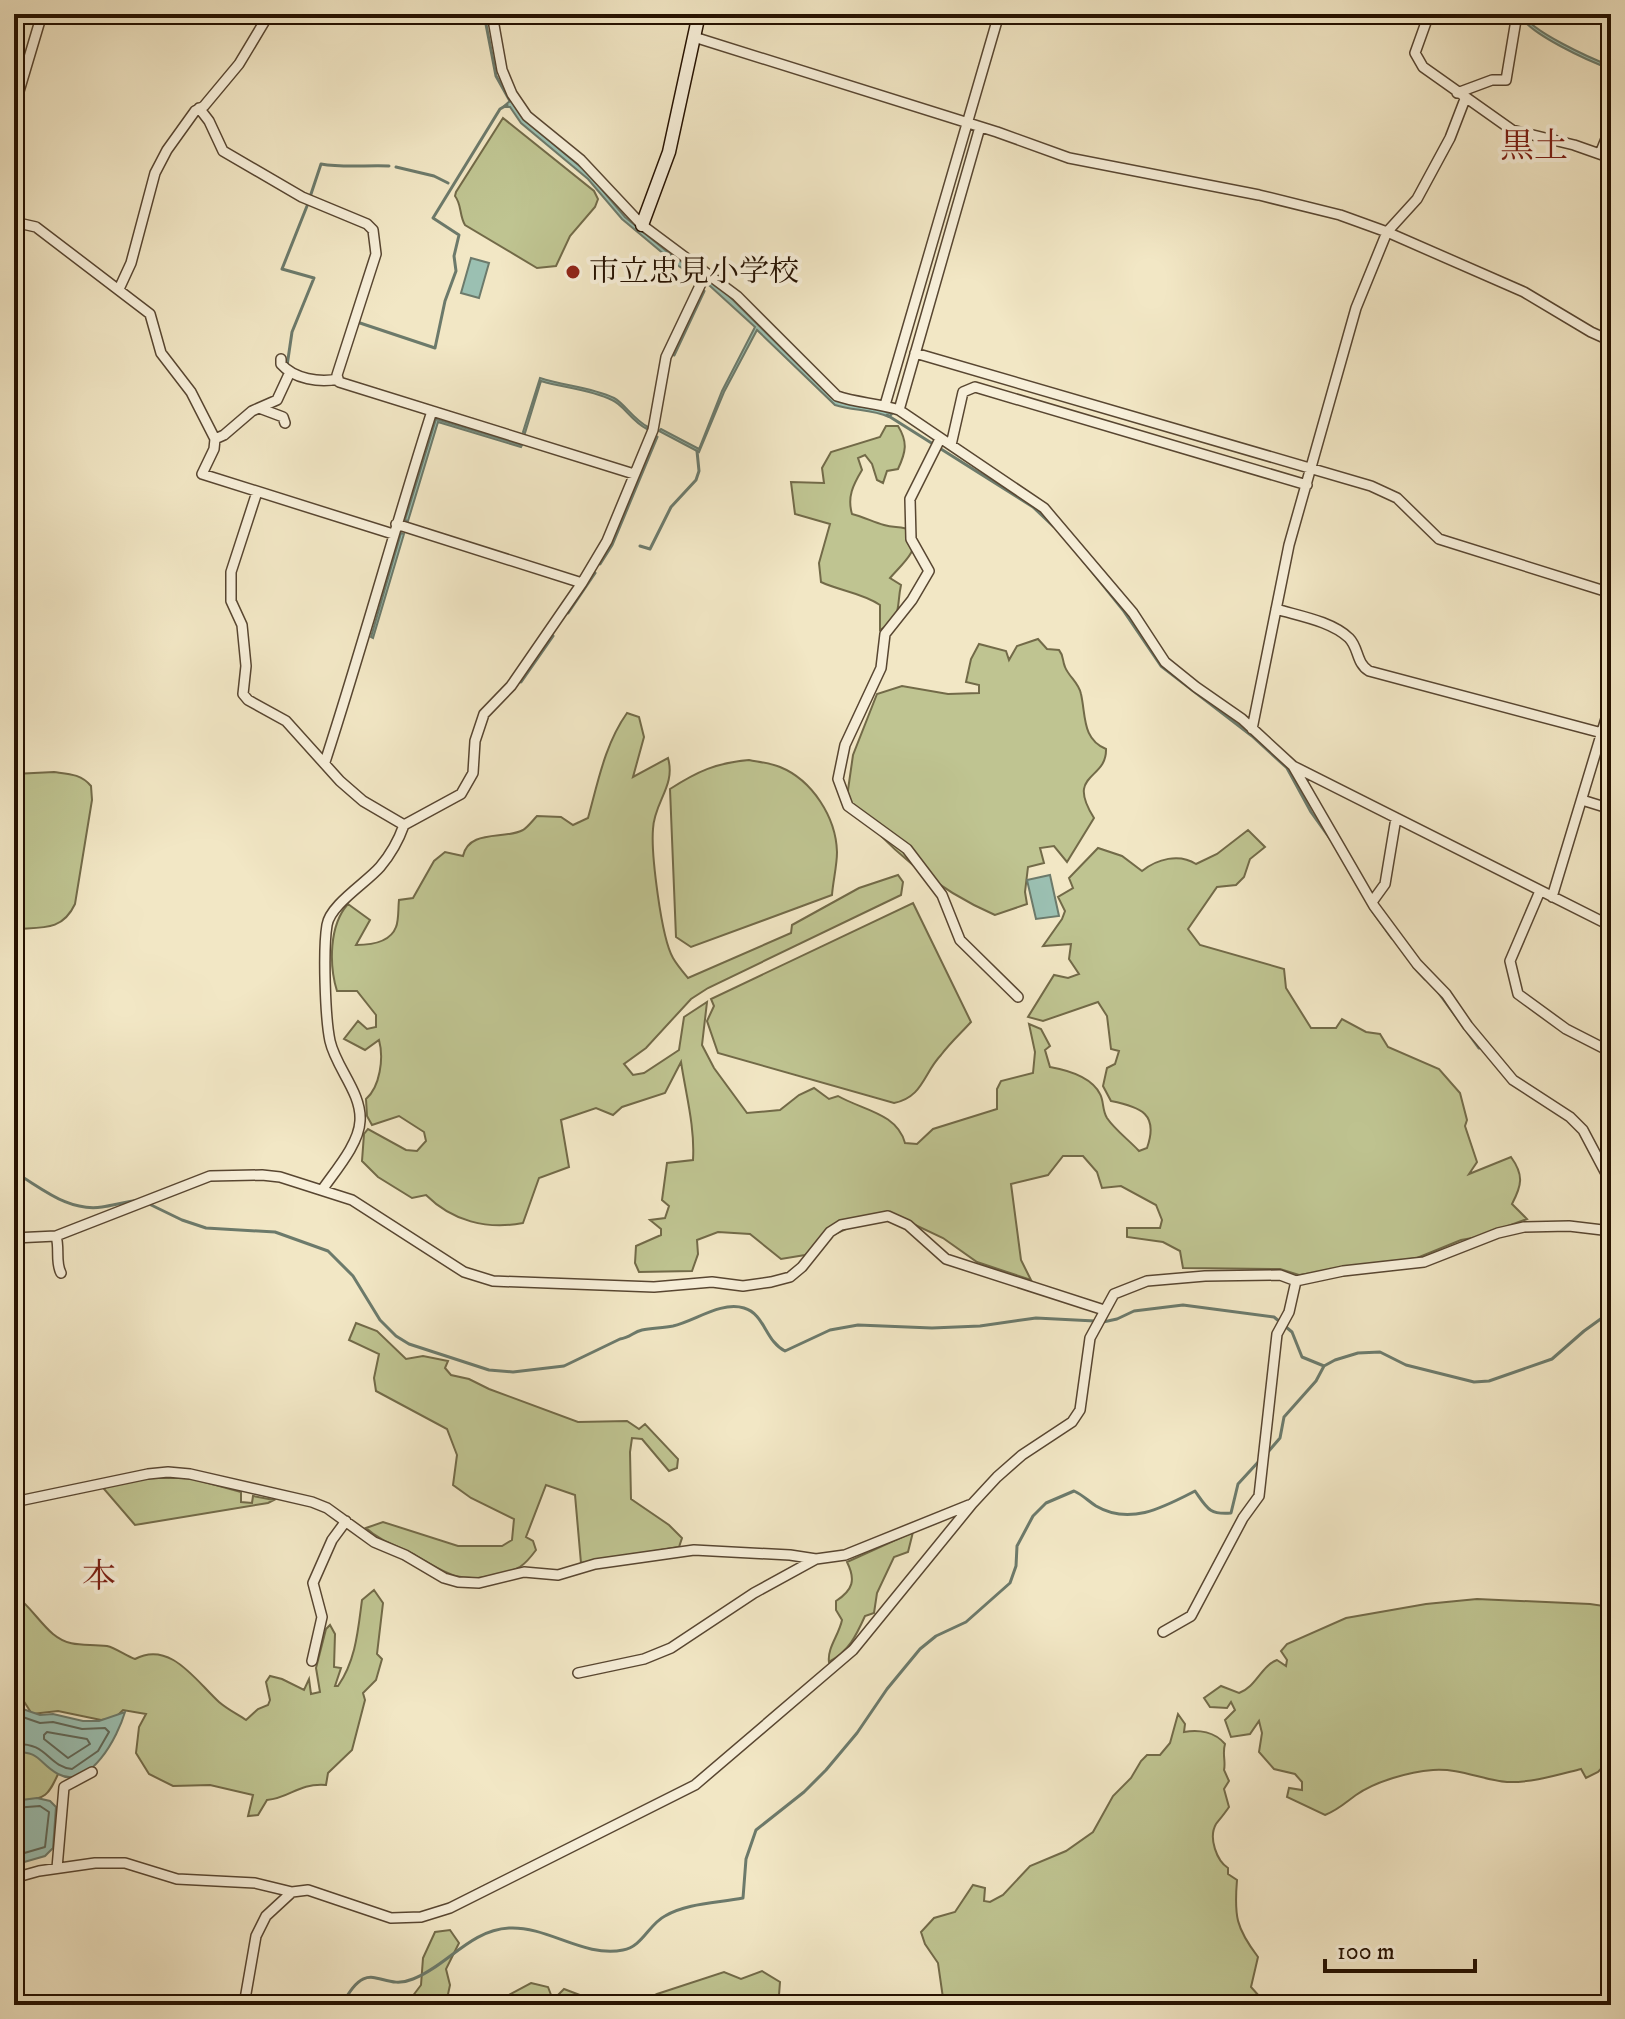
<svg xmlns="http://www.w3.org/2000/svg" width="1625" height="2019" font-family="'IM FELL DW Pica','Noto Serif JP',serif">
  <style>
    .green { fill: #bfc491; stroke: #726a48; stroke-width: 2 }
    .water { fill: #9bc0b2; stroke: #6c7a6b; stroke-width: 2 }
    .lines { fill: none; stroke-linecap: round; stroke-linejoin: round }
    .shore { stroke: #606859; stroke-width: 2 }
    .stream { stroke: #6c7a6b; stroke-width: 3 }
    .street-casing { stroke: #584631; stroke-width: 12 }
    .secondary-casing { stroke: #251100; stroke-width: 15 }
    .street { stroke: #f7efd9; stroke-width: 9 }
    .secondary { stroke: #f7efd9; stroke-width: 12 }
    .poi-dot { fill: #8f2418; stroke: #f7efd9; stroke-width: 3 }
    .labels { text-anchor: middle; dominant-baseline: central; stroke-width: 8; stroke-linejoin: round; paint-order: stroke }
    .poi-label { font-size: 30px; fill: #251100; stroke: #f7efd9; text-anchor: start }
    .quarter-label { font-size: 34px; fill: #7a1f14; stroke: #f7efd9 }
  </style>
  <rect width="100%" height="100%" fill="#f2e7c5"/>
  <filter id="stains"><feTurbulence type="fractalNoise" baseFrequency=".0025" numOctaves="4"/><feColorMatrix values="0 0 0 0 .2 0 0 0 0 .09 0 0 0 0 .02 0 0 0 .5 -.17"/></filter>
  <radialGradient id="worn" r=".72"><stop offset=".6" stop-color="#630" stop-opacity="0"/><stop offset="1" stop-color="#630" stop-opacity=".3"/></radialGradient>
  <!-- green -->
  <path class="green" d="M503,118L594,191L598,199L595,207L570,236L556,266L537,268L465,225C459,215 462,205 455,196L456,192Z
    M886,426H898C908,442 906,452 898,469L887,471L883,483L877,480L872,464L865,455L858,458L862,470C853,485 847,497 852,514C864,517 873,522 884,525C896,529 900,524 915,532C918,552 903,563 890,578L901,585C896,608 903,617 880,630V605C863,593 840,591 821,582L819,563L830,524L795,514L791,482L824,483L822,468L831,452L880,437Z
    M1038,639L1047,649L1059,650C1064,656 1062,660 1065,667C1069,677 1079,683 1081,694C1086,716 1082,739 1106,749C1107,781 1065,772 1094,818L1067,862L1054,846L1040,848L1044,863L1028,867L1025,892L1027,904L995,915C937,890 885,847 847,797L853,755L877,694L902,686L948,694L979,693V685L966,682L971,659L979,644L1006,651L1009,660L1017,646Z
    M627,713L639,717L644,737L633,777L668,758C676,786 654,802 653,829C651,853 661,937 673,958C677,965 683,972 688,978L791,933L792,925L859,888L898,875L903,882L901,895L708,988L691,999L646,1048L624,1064L633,1075L644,1073L679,1050L684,1017L707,1002L702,1045L714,1068L747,1113L780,1110L799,1095L814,1088L829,1099L838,1096C862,1110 897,1113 905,1143L917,1144L933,1129L997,1109V1089L1001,1081L1033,1073L1035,1052L1029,1024L1041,1029L1050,1046L1045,1050L1050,1067C1067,1070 1091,1076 1100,1094C1104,1101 1102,1110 1107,1118C1115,1130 1129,1140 1139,1151L1147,1148C1159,1114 1141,1107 1111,1101L1103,1086L1107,1068L1115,1064L1119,1051L1111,1049L1107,1016L1098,1002L1043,1021L1028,1017L1054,975L1068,978L1079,974L1069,959L1071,944L1043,946L1062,919L1065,911L1058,897L1073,888L1069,878L1098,848L1122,856L1142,871C1157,859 1179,853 1196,864L1217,854L1248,830L1265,847L1250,859L1244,877L1236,885L1217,887L1188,929L1200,945L1284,969L1286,988L1311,1028H1336L1342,1019L1366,1032L1380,1034L1388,1047L1439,1069L1460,1093L1467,1120L1465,1126L1477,1162L1469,1174L1511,1157C1524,1175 1522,1185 1512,1204L1527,1219L1478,1237L1461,1240L1417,1258L1299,1275L1280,1269L1183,1268L1180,1251L1163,1242L1127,1237V1228H1160L1162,1220L1156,1205L1121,1186L1102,1188L1097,1172L1083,1156H1063L1048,1175L1011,1184L1021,1260L1031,1280L977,1262L943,1238L907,1221L870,1218L835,1234L805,1255L781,1259L750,1234L718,1232L697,1240L698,1254L692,1271L639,1272L635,1263L636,1246L661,1235V1229L650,1220L665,1218L669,1206L662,1200L667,1163L693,1160C695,1127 686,1095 681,1062L665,1093L622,1107L613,1115L596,1108L561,1120L569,1167L539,1178L523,1223C487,1230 452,1221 426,1195L412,1198L378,1177L362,1161L364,1134L368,1129L406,1150L417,1151L426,1141L424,1132L399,1116L372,1125L367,1116L366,1099C380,1087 384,1058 379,1040L365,1050L344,1039L358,1021L367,1029L376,1027V1015L357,991H337C329,965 329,925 348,904L370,920L356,945C370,945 390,943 396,927C399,920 398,908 399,900L413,898L434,861L445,852L463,856C469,829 504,840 523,830C528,827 533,820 537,816L561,817L573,825L588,818C598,782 605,744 627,713Z
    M749,760C759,762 770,763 780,767C812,780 836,817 837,852C837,866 833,881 832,895L691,947L676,937L670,789C698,771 716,763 749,760Z
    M54,772C69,774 81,774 91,786L92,800L75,904C62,932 41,927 14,929V774Z
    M913,903L971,1022C961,1033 950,1043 941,1055C923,1074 923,1097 894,1103L718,1053L707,1021L714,1006L711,999Z
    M356,1323L377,1331L406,1359L423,1356L448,1361L445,1368L451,1375L469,1379L489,1389L578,1422L627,1421L639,1429L645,1424L678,1459L677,1468L669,1471L642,1439L632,1438L630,1452L631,1499L669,1525L682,1538L679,1547L581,1563L575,1495L546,1485L526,1537L533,1541L536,1550C522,1569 518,1569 496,1575C458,1584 446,1573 415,1555C398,1546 380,1541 366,1528L383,1522L458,1546H502L512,1540L514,1519L471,1498L453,1485L457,1455L447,1429L376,1391L374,1378L379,1354L349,1340Z
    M150,1478H190L241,1492V1502L252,1503L253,1496L274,1500L268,1503L135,1525L104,1489L106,1486Z
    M913,1532L908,1552L894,1557L877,1593L874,1613L865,1616C856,1636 849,1651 829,1662C827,1648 839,1635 842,1620L836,1610V1601C853,1590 856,1580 847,1562Z
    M374,1590L383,1603L377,1654L382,1659L376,1680L363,1693L365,1700L352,1750L328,1773L326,1785C297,1783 291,1798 267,1800L258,1815L248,1816L253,1795L210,1785L173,1786L149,1774L136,1753L139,1727L146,1714L123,1710L115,1718L101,1720L58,1711L32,1714L23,1700L14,1701V1594C30,1606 39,1622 53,1634C71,1649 87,1643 107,1646C116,1648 126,1656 135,1659C170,1640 196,1681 219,1702C227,1709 237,1714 246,1720L258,1709L268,1705L270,1700L266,1682L270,1676L282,1679L304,1690L309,1679L311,1694L320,1692L316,1668L326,1629L330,1625L335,1634L334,1667L341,1668L335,1686H338C356,1660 358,1630 362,1600Z
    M1477,1599L1590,1604L1611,1607V1758L1598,1772L1586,1778L1581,1769C1557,1775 1531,1783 1507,1782C1482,1780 1460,1768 1433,1770C1409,1772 1376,1781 1356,1795C1345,1803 1338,1810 1325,1815L1287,1797L1289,1788L1302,1790V1782L1295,1774L1274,1769L1259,1752L1262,1733L1259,1721L1250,1734L1231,1737L1225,1720L1235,1710L1231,1702L1227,1708L1210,1707L1204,1698L1221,1686L1239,1693C1256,1687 1261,1666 1277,1660L1286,1666L1287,1660L1281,1651L1287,1644L1346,1618L1426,1604Z
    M1178,1714L1185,1724L1184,1732C1199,1729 1215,1732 1225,1744C1222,1754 1226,1761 1224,1770L1229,1781L1224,1789L1229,1807C1225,1813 1220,1819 1216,1824C1208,1838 1217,1861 1228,1868V1874L1237,1880C1234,1916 1236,1928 1258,1957L1251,1987L1259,1996V2005H944L938,1963L925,1944L921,1932L934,1918L955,1912L973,1885L985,1888L984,1901L990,1902L1003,1895L1030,1866L1066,1851L1093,1832L1113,1796L1131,1778L1141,1761L1147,1755H1160L1170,1743Z
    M14,1736L45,1753L60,1770C49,1793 48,1800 20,1801L24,1787L14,1780Z
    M450,1930L459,1943L446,1969L450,1985L447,1999L469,1997L470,2005H406L421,1985L423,1958L435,1932Z
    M762,1971L780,1982L779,1995L774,2005H635L657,1994L724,1972L741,1979Z
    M531,1983L548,1987L553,2000L564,1989L606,2005H490Z"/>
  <!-- water -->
  <path class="water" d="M1520,14H1523C1530,31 1592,59 1611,66V69C1591,62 1526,33 1520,14Z
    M511,100L526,121L588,173L625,217L670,254L724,291L831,397C850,409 873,405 892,414L889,417C871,409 853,411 835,405L757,330L724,392L699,452L659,431L661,429L699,449L722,391L755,327L710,286L677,265L622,219L588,179L521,123L510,107H503Z
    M471,258L489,263L479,298L461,293Z
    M540,378C564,386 591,387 614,398C625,404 633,419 648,427L647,429C631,421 624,405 612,400C589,389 564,388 541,381L525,433L523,432Z
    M436,419L522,445L521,447L438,422L408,521L405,520Z
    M401,533L404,534L373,638L371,637Z
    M1050,875L1059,916L1036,919L1027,880Z
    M14,1706L40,1715L53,1714L83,1721H99L125,1712C118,1736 90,1791 58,1774C38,1763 41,1751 14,1752Z
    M37,1798L50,1801L56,1807L53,1848L45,1856L14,1865V1801Z"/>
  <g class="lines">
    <!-- shore -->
    <path class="shore" d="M14,1714L40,1723L53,1722L82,1729L105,1728L109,1732L98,1751L72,1769C47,1766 48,1742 14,1744
      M47,1732L87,1739L90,1744L68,1758L44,1739V1735Z
      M14,1808L40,1806L49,1812L45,1847L14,1856"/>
    <!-- stream -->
    <path class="stream" d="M484,14L496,76L510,101
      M396,167L434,176L448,183
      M310,197L321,164C343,168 366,165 389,166
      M360,323L435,348L445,301L456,271L454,256L459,235L433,218L500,109L507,105
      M674,355L704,291
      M287,366L292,332L314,278L282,269L307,206
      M887,415L1033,507L1053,526
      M640,546L650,549L671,507L696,480L699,471L697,451
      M1082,559L1123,610L1161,666L1252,736L1287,768L1311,812L1331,840
      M600,564L612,545L657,437
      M568,613L595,573
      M521,682L553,636
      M1371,909L1392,938
      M1414,967L1425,979
      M1439,993L1479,1048
      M14,1172C41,1187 67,1212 102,1207C115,1205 128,1201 141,1200
      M147,1203L182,1220L206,1228L275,1232L328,1251L353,1276L380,1320L396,1336L409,1344L489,1370L513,1372L564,1366L620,1339C630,1338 633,1332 642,1330C652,1328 663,1328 673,1326C695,1321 721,1301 744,1308C765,1314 765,1341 785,1351L830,1330L858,1325L932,1328L980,1326L1036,1318L1095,1321
      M1103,1322L1117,1319L1134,1311L1183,1305L1274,1317L1292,1332L1302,1357L1324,1366
      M1268,1452L1280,1438L1284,1417L1316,1381L1324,1366L1335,1360L1358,1353L1380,1352L1406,1365L1474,1382L1489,1381L1552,1359L1584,1331L1602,1318L1611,1316
      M342,2005C369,1953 380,1993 413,1979C447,1966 470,1930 509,1928C548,1926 584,1958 623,1950C642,1947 649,1924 665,1916C687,1903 718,1903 743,1898L746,1859L756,1830L804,1792L826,1770L857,1733L887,1689L920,1649L936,1636L966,1622L1010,1583L1016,1566L1017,1546L1033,1516L1046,1503L1074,1491C1083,1495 1088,1501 1096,1506C1130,1526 1164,1507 1195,1491C1207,1508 1209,1515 1231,1513L1238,1484L1260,1460"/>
    <defs>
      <path id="street" d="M492,14L502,70L512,94L527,116L581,160L642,225L737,296L837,396C857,403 878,403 899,410L1044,508L1133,613L1165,662L1196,687L1242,719L1293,766L1611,926
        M1429,14L1415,53L1423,67L1512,130L1574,145L1611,158
        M694,37L997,132L1069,158L1259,195L1340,215L1387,232L1524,292L1591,332L1611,341
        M1457,93L1492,80H1506L1517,14
        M14,108L42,14
        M199,108L209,121L223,151L302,197L367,224L373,230L376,254L337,375L339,382L634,474
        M1600,154L1611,126
        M14,222L36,227L150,314L161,353L191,392L215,439L214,449L202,474L393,534
        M119,289L131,263L155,173L167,150L195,111L204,106L239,64L269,14
        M915,353L1371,486L1397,498L1439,539L1611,593
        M281,359V364C294,379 320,383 338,379
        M885,405L999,14
        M259,408L283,417L285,423
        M899,410L980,127
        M215,439L224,435L252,411L277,400L290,372
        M940,439L910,499L911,539L929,571L912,600L885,634L881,668L845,745L838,779L848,806L907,849L942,895L960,940L1018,997
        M951,445L963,392L975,387L1307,485
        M257,492L231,572V601L242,625L246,666L243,694L248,700L286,721L340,781L363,801L404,825
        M396,524L582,583
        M1276,609C1299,616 1331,621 1349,638C1359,648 1356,663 1369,671L1602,733
        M1252,729L1289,545L1356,308L1387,232L1417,199L1450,138L1465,99
        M325,762C363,645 395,527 432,411
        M1293,766L1374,906L1417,964L1446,994L1468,1026L1513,1080L1570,1117L1583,1130L1611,1183
        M1582,800L1611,809
        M1540,891L1510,961L1518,994L1566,1029L1611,1052
        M1552,897L1611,702
        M1372,902L1385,884L1396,818
        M322,1190C335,1171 359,1144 360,1121C362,1093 336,1068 330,1041C325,1017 323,949 327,925C330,905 366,883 380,867C391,854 398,842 404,825L461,794L473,773L475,741L484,714L511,686L582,583L607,541L653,430L666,357L706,273
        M56,1236C60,1249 55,1262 61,1273
        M14,1238L56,1236L210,1176L262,1175L280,1177L352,1200L464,1272L493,1281L654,1287L712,1282L743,1286L771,1282L790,1277L802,1267L830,1232L841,1225L888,1216L908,1225L946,1259L1104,1310
        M14,1502L148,1474L168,1472L190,1474L312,1502L327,1508L374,1542L405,1555L444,1578L458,1582L479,1583L524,1572L558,1575L595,1564L694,1550L790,1555L816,1559L845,1555L969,1505
        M1163,1632L1191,1616L1243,1518L1259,1496L1277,1334L1289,1312L1296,1281
        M312,1661L322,1617L313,1583L332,1540L346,1521
        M578,1673L644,1659L671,1648L754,1593L816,1559
        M57,1868L64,1787L92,1772
        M14,1878L39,1871L95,1863H125L177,1879L255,1883L292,1892L308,1890L391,1918L421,1917L450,1908L695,1785L853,1650L972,1504L997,1477L1022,1455L1072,1422L1080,1410L1090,1338L1114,1294L1147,1281L1205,1276L1280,1275L1296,1281L1343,1271L1424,1262L1498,1233L1524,1227L1569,1226L1611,1231
        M244,2005L256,1936L266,1916L292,1892"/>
      <path id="secondary" d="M642,225L669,152L699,14"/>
    </defs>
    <!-- street casing -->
    <use href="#street" class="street-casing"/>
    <!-- secondary casing -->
    <use href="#secondary" class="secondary-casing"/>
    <!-- street -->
    <use href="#street" class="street"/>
    <!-- secondary -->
    <use href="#secondary" class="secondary"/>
  </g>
  <!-- markers -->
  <circle class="poi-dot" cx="573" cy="272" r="8"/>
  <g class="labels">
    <!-- poi labels -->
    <g class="poi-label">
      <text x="589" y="272">市立忠見小学校</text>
    </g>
    <!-- quarter labels -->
    <g class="quarter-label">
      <text x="1534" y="147">黒土</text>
      <text x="99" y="1577">本</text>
    </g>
  </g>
  <!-- margin -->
  <rect width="1625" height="2019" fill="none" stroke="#f2e7c5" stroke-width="48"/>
  <rect x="16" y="16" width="1593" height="1987" fill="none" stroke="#251100" stroke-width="4"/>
  <rect x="24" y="24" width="1577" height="1971" fill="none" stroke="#251100" stroke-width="2"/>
  <!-- scale -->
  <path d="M1325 1959v12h150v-12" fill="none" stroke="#251100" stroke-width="4"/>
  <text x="1337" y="1959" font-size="24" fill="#251100" stroke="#f7efd9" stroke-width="6" paint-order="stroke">100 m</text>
  <rect width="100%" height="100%" filter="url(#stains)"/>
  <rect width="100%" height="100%" fill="url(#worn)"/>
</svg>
